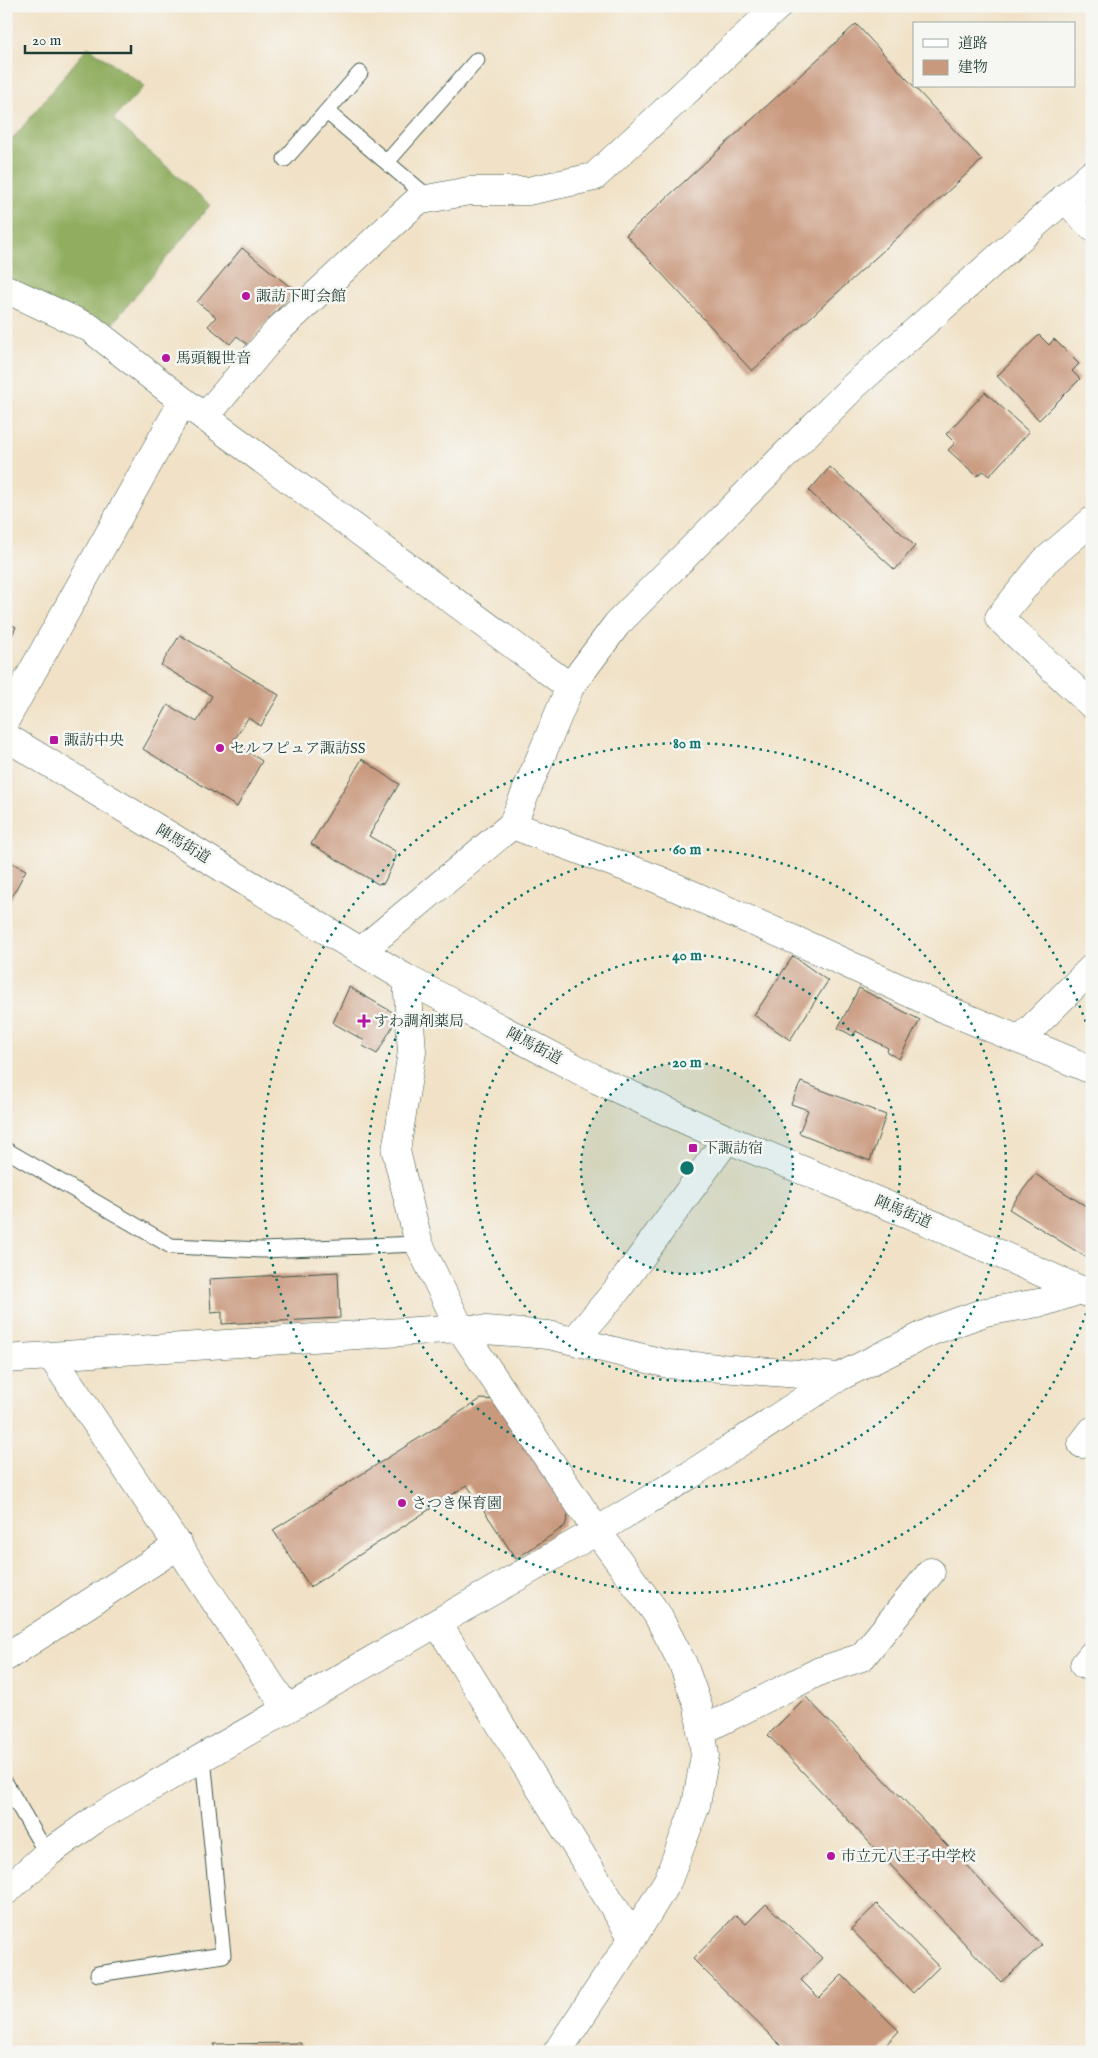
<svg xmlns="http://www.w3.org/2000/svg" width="1098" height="2058" font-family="'IM FELL English','Noto Serif JP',serif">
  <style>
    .forest { fill: #91ae61; stroke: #58764a }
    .building { fill: #c9997e }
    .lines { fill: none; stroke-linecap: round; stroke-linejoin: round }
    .service-casing { stroke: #3e564a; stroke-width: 17 }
    .minor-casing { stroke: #3e564a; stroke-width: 29 }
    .secondary-casing { stroke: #3e564a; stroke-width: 29 }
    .service { stroke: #fff; stroke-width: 15 }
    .minor { stroke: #fff; stroke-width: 28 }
    .secondary { stroke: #fff; stroke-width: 28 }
    .ring { fill: none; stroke: #0f766e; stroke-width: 2.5; stroke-dasharray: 2.5 5 }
    .poi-dot { fill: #b5179e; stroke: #f6f6f2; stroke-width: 2 }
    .labels { text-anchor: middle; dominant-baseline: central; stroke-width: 5; stroke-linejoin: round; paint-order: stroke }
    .poi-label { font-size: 15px; fill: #1f3d34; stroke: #f6f6f2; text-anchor: start }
    .street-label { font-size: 15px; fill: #1f3d34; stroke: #f6f6f2 }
    .centre { fill: #0f766e; stroke: #f6f6f2; stroke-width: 2.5 }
    .ring-label { font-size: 15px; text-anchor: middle; font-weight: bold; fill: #0f766e; stroke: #f6f6f2; stroke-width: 5; stroke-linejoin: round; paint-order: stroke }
  </style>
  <rect width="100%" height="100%" fill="#f6f6f2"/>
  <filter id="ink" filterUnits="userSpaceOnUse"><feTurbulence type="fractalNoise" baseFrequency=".02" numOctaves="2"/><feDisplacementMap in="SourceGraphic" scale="10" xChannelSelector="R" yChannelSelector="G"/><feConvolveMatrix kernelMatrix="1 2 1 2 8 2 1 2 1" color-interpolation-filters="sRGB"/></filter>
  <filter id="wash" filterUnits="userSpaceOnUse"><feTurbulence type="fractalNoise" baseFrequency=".0096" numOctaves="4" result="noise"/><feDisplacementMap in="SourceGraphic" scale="20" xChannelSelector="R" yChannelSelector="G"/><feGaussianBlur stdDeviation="1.12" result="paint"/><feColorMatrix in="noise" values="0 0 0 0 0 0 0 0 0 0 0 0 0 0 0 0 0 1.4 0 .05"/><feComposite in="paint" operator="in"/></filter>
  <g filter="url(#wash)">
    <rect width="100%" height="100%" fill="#f1e2c7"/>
    <!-- forest -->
    <path class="forest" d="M88,47L145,86L113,119L210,205L108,329L6,278V147Z"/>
    <g id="blocks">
      <!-- building -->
      <path class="building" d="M856,24L982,160L752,371L626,235Z
        M242,248L294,290L248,345L237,336L230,344L208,326L216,317L197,302Z
        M1039,335L1049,345L1054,339L1079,364L1072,371L1080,379L1039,420L997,376Z
        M985,392L1029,432L989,476L983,471L977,476L948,450L955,443L946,434Z
        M830,467L915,546L895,570L809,491Z
        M6,622L16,627L6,648Z
        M180,635L279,695L261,726L248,718L233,742L262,761L237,807L143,749L168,705L197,722L212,696L161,665Z
        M362,759L399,784L369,836L395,851L396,857L384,883L378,884L311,844Z
        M6,860L26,870L6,908Z
        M793,956L828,981L790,1040L754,1015Z
        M349,987L394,1013L396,1020L377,1054L363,1046L365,1041L333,1023Z
        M859,988L920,1020L899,1059L887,1052L888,1048L856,1031L853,1036L838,1028Z
        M801,1082L886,1115L870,1161L799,1133L808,1110L791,1104Z
        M1035,1174L1092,1210V1261L1009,1209Z
        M338,1272L340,1318L222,1324V1312L211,1313L209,1279Z
        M481,1399L496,1400L569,1512L565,1526L516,1559L467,1485L310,1587L273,1530Z
        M806,1697L1042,1945L1001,1982L768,1735Z
        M766,1904L822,1958L801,1980L819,1998L842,1975L899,2031L879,2052H787L693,1959L736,1915L746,1924Z
        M877,1904L939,1967L913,1993L851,1929Z
        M301,2043V2052H214V2044Z"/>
    </g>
  </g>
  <g filter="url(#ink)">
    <use href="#blocks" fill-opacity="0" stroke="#3e564a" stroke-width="1"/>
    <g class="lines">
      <defs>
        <path id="service" d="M327,112L429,198
          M285,159L360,73
          M387,162L477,60
          M6,1150L171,1246L262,1250L419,1244
          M6,1784L47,1854
          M98,1974L223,1955L203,1758"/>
        <path id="minor" d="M1064,198L1092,227
          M6,289L90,328L183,401L570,687
          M205,417L278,330L417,201L469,191H528L594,177L778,6
          M1092,521L1045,561L999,618L1092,705
          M6,719L183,401
          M512,825L657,879L815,949L938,1006L1092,1070
          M361,951L512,825L570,687L617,624L855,385L1092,174
          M407,979L412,1052L396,1151L419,1244L460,1328L597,1531L657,1614L683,1664L698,1706L705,1755L696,1805L668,1880L629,1944L557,2052
          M1020,1040L1092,968
          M574,1341L617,1290L727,1139
          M52,1357L287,1709
          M6,1359L460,1328L549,1335L668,1364L839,1377
          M1082,1444L1092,1431
          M438,1624L633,1938
          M6,1657L179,1545
          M1084,1665L1092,1655
          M701,1731L820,1671L862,1657L931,1572
          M6,1891L47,1854L97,1818L597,1531L690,1475L839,1377L932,1331L985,1312L1044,1302L1081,1290"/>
        <path id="secondary" d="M6,737L407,979L598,1080L727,1139L923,1220L1092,1295"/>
      </defs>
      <!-- service casing -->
      <use href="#service" class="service-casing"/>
      <!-- minor casing -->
      <use href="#minor" class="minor-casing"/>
      <!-- secondary casing -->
      <use href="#secondary" class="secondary-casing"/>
      <!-- service -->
      <use href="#service" class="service"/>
      <!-- minor -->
      <use href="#minor" class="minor"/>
      <!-- secondary -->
      <use href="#secondary" class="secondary"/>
    </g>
  </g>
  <!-- distance rings -->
  <circle cx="687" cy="1168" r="106" fill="#0f766e" fill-opacity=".12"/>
  <g class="ring">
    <circle cx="687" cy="1168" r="106"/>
    <circle cx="687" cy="1168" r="213"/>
    <circle cx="687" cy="1168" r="319"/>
    <path d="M1091 1299A425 425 0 1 1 1091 1037"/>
  </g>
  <!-- markers -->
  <g class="poi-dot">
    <circle cx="246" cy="296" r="5"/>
    <circle cx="166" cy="358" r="5"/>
    <rect x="49" y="735" width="10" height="10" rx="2.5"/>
    <circle cx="220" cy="748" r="5"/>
    <path d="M361.5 1013.5h5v5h5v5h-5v5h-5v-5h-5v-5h5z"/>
    <rect x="688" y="1143" width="10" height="10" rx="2.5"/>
    <circle cx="402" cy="1503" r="5"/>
    <circle cx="831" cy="1856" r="5"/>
  </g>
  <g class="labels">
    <!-- poi labels -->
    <g class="poi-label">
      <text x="256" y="296">諏訪下町会館</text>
      <text x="176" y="358">馬頭観世音</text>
      <text x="64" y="740">諏訪中央</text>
      <text x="230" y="748">セルフピュア諏訪SS</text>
      <text x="374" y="1021">すわ調剤薬局</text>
      <text x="703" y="1148">下諏訪宿</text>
      <text x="412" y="1503">さつき保育園</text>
      <text x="841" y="1856">市立元八王子中学校</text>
    </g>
    <!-- street labels -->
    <g class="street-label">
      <text transform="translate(183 844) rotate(31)">陣馬街道</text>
      <text transform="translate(534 1046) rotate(28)">陣馬街道</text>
      <text transform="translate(903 1212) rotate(23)">陣馬街道</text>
    </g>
  </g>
  <circle cx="687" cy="1168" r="8" class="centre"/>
  <g class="ring-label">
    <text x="687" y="748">80 m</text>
    <text x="687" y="854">60 m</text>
    <text x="687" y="960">40 m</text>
    <text x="687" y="1067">20 m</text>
  </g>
  <!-- margin -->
  <rect width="1098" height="2058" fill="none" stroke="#f6f6f2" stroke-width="25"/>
  <!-- legend -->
  <rect x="913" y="22" width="162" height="65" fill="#f6f6f2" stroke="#a0aca6"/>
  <rect x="923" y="39" width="25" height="8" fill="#ffffff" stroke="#a0aca6"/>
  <text x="958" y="48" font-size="15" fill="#1f3d34">道路</text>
  <rect x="923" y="60" width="25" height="15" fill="#c9997e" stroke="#a0aca6"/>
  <text x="958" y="72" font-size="15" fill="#1f3d34">建物</text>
  <!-- scale -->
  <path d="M25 45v8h106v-8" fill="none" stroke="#1f3d34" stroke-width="2.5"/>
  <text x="32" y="45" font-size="15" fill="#1f3d34" stroke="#f6f6f2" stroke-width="4" paint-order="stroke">20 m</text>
</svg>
